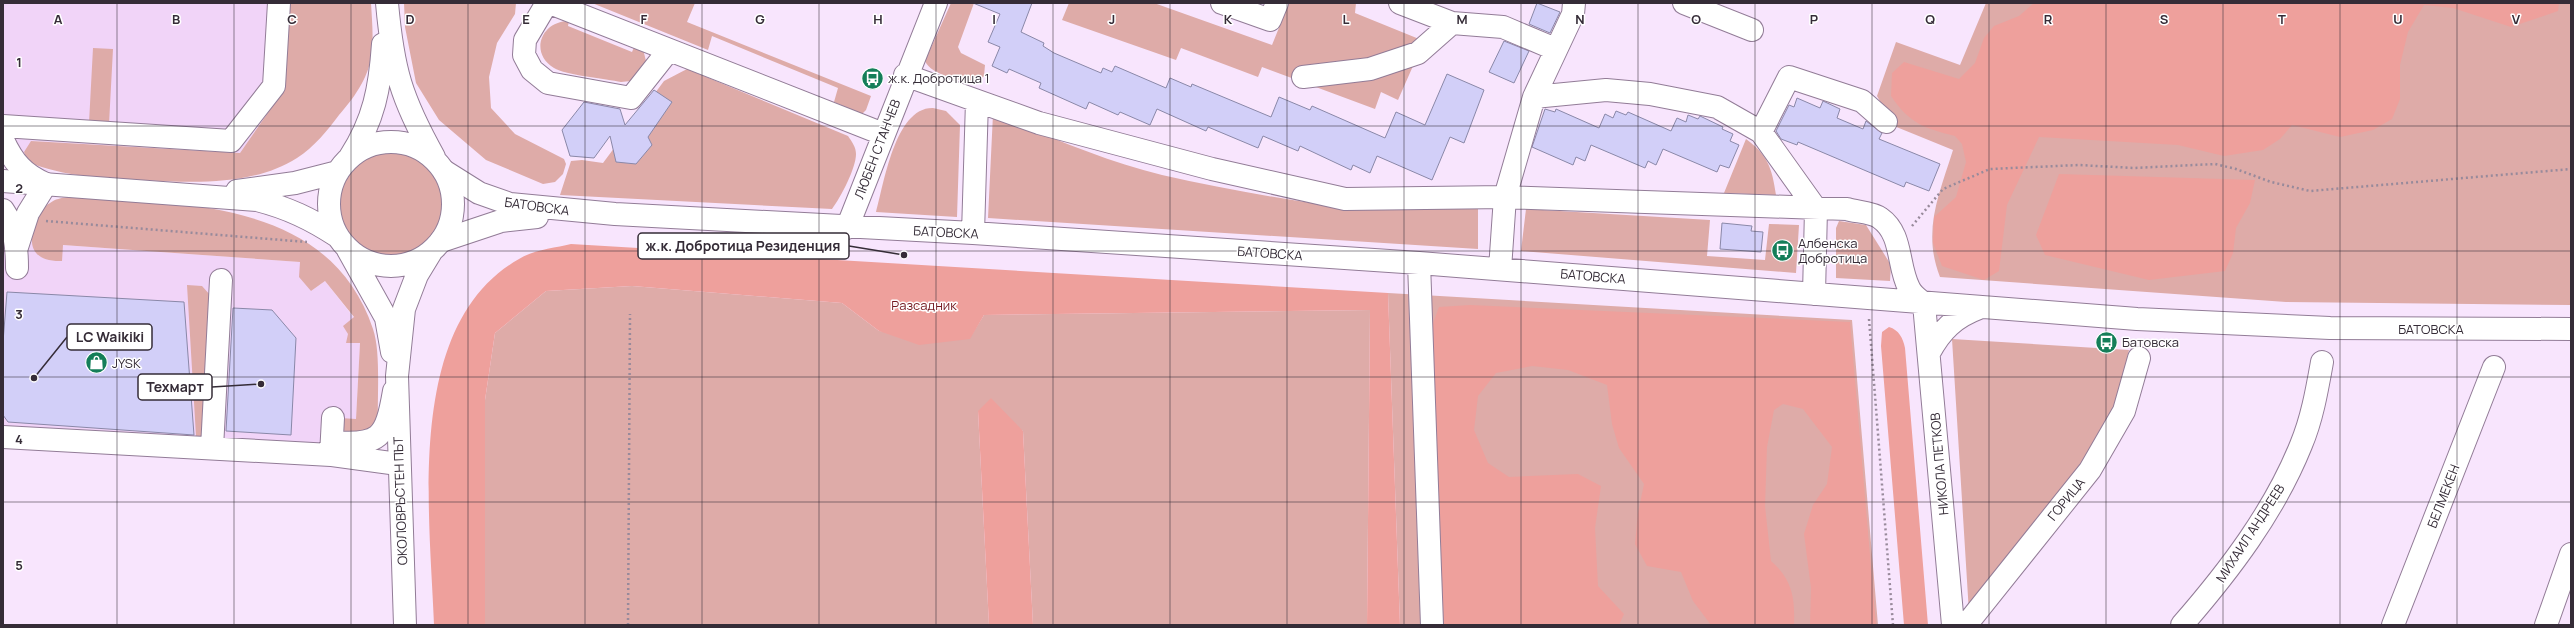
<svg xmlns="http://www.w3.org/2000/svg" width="2574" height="628" font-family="Manrope,sans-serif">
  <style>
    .built { fill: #f1d4f8 }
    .green { fill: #deaba8 }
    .forest { fill: #eea09c }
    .building { fill: #d2cff8; stroke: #8a88a8 }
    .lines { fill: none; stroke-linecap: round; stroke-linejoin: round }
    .minor-casing { stroke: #927c97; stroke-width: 24 }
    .major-casing { stroke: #927c97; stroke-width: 24 }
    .path { stroke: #988a9b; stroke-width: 2.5; stroke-dasharray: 2 3; stroke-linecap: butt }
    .minor { stroke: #fff; stroke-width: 22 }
    .major { stroke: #fff; stroke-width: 22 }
    .grid { fill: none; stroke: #352c37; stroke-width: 1; stroke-opacity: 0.55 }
    .labels { text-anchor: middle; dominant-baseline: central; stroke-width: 3; stroke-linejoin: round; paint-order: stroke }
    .poi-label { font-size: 13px; fill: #352c37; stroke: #fff; text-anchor: start }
    .street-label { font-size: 13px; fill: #352c37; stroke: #fff }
    .park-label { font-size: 13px; fill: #73181f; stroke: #fff }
    .grid-label { font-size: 13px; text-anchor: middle; font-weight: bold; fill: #352c37; stroke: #fff; stroke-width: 3; stroke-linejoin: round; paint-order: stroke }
    .leader { fill: none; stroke: #352c37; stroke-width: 1.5 }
    .callout-dot { fill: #352c37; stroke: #fff; stroke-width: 1.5 }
    .callout { fill: #fff; stroke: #352c37; stroke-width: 1.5 }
    .callout-label { font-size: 14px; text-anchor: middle; font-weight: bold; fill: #352c37 }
  </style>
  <rect width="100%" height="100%" fill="#f8e5fd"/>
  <!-- built -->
  <path class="built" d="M3,3H288L283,91L240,153L31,141L28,162L50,171L3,167Z
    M3,225L62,245L300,262L311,291L325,281L354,318L360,343L356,419L378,422L379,472L370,467L3,448Z"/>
  <!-- green -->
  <path class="green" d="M288,3H371C372,21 374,40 371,57C368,79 353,99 339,115C327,131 314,147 297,158C253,186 193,183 143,180C104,178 64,177 28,162L24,152L31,141L240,153L283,91Z
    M404,3H516L515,14L497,43L489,77L491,108L515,134L564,159L566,164L563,174L555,182L543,184L486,160L439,120L416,83L405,27Z
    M592,3H695L687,22L871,96L866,110L862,114L834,102L838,88L712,36L708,50Z
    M951,3H974L958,47L961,53L985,65L984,76L978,83L972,84C958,78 932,76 925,61Z
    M1069,3H1154L1272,45L1289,3H1356L1355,13L1424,41L1398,100L1381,92L1375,109L1262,67L1258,77L1181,48L1176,60L1062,20Z
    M1986,3H2571V305L2286,302L1940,277C1922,231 1939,195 1953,150L1894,126L1877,96L1896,42L1960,65Z
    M569,21L568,26L632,52L635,45L643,49L646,61L631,81L621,82C607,79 565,75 554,68C529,53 541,21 569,21Z
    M93,48L113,49L109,124L89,123Z
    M687,69L848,136C852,142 856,147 856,154C856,168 841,197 832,209L560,195L571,161L582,160L603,163L664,81Z
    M933,108L946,111L960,125L957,217L876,212C884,184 895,107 933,108Z
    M993,114C1048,136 1104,161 1162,175C1215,187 1270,197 1324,205L1478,206V249L988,218Z
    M1746,139C1768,155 1772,168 1776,195L1724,193Z
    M338 204a53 53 0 1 1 106 0a53 53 0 1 1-106 0Z
    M68,197C181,203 330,199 373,329C381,352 377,397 378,422L371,434L345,433L340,418L356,419L360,343H346L348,334L343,326L354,317L325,281L311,291L299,277L300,262L63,245L62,261C32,262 26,244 37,220C40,213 43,207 50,203C55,199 61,198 68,197Z
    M1526,209L1710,220L1707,256L1765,260L1769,224L1799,225L1796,273L1521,251Z
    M1839,221L1866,225L1891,265L1890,281L1836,278V228Z
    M187,285L202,286L211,296L204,432L201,437L196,436Z
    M632,286L842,303L879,331L969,339L984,315L1370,310L1367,625H1033L1023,431L978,411L989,625H485V400L495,333L546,291Z
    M1388,293L1852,320L1878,625H1400Z
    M1952,339L2129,350L2115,409L2103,431L2048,510L1969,613Z"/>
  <!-- forest -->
  <path class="forest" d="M2034,3H2559L2558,11L2511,27L2453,8L2424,5L2408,32L2400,65V99L2392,119L2373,130L2340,137L2292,125L2280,139L2263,150L2224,156L2178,145L2039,137L2007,205L1999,271L1984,280L1942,266L1933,243L1934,217L1956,197L1966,162L1962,144L1955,136C1924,128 1910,124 1891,96L1892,73L1904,62L1959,79L1975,63L1984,38L1994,26L2019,16Z
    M2059,174L2255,180L2250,203L2236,228L2233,253L2225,271L2149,280L2045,255L2036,235Z
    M571,244L1388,293L1400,625H1367L1370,310L984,315L970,339L919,345L879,331L842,303L632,286L546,291L495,333L485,400V625H434C430,513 404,324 519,259C533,250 555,248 571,244Z
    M1470,305L1850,322L1876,625H1810L1811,588L1804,534L1813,505L1827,484L1832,447L1803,409L1783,404L1774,410L1767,447L1765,506L1771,561C1793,580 1795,599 1794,625H1711L1693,601L1681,572L1647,566L1635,544L1638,513L1644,484L1619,448L1612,424L1607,385L1568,370L1532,366L1496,373L1478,396L1474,430L1488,463L1509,477L1578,474L1601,486L1595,528L1598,586L1624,614L1619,625H1444L1432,326L1439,307Z
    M1889,327C1899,330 1903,338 1905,348L1928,625H1904L1881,346L1882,332Z
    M991,398L1023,431L1033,625H989L978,411Z"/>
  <!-- building -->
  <path class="building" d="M973,3H1032L1021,32L1044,43L1043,46L1054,53L1101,73L1103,68L1112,72L1115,66L1166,88L1170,78L1191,87L1192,84L1271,117L1279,97L1310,110L1312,106L1385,138L1396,112L1425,125L1447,74L1484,90L1464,143L1450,137L1432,180L1377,156L1370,173L1353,165L1351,170L1300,146L1298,151L1263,136L1258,148L1208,127L1206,131L1157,109L1150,125L1120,112L1118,115L1089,102L1086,109L1039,88L1041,83L1009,69L1007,73L992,66L1000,47L988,42L1000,14Z
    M1537,3L1560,12L1550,33L1529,24Z
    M1504,41L1529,51L1514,83L1489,72Z
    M654,90L672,102L648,137L652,145L636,164L616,162L610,136L594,158L570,156L562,130L584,102L620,109L625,125Z
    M1797,98L1820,108L1823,101L1840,109L1837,118L1863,129L1866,121L1882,133L1879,139L1940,164L1929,191L1906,182L1904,187L1798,142L1797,145L1781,139L1776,131L1789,105L1794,107Z
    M1545,109L1555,112L1556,109L1599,128L1605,114L1613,118L1616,111L1626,115L1628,112L1671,131L1677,118L1686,122L1688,115L1698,119L1700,116L1723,127L1722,129L1733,134L1730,141L1739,145L1729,168L1720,165L1717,172L1663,149L1656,165L1648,161L1645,168L1591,145L1585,161L1576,157L1573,165L1532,147Z
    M1722,223L1752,226L1751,231L1763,232L1761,252L1720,249Z
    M7,292L184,302L194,435L8,422L3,415V342Z
    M233,308L272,310L296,338L291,435L226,431Z"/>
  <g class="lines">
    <defs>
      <path id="minor" d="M547,3L525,40L524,55L532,70L548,83L631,98L669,50
        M550,3L883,134
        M1222,3L1270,20L1277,3
        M1400,3L1452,23L1503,27L1555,49
        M1684,3L1752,30
        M905,75L1039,123L1212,169L1345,199L1505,197L1847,209C1856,212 1872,212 1880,218C1903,234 1897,265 1909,288C1912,295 1919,299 1924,304
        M1303,77L1370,69L1418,53L1452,23
        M1534,97L1606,90L1650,94L1717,107L1761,132L1816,209L1814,294
        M3,126L231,141L274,86L279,3
        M1761,132L1789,77L1862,101L1886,122
        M3,140C13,162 24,175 46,184L28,213L17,247
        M444,171L479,193L510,204L615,214L973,233L1419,263L2137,319L2330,328L2571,329
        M3,210C15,227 17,247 17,268
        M847,228L936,3
        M973,233L977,101
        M441,241L501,221L537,217
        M1419,263L1432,625
        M1500,269L1505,197L1534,97L1573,14L1574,3
        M1924,304L1953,625
        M1929,353C1941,330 1955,317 1979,308
        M3,437L331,455L333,418
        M332,442C380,446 386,438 394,391
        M212,448L221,280
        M332,455L398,464
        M1966,625L2090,470L2124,411L2139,358
        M2182,625C2229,571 2274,512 2301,445C2312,419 2317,390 2322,362
        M2393,625L2494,367
        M2546,625L2571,554"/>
      <path id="major" d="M387,3C393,70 401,98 434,157
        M329 204a62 62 0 1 1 124 0a62 62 0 1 1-124 0Z
        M350,157C374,120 380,88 383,44
        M3,181L257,200C288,208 311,219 337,236
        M237,191L295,183L338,172
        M348,250L386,318L392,352
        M405,625L397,376L404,309L417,275L431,252"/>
    </defs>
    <!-- minor casing -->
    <use href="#minor" class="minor-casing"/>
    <!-- major casing -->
    <use href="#major" class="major-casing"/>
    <!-- path -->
    <path class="path" d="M46,221L307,242
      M1912,226L1943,189L1990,169L2079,165L2134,168L2215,164L2236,169L2271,182L2310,191L2571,169
      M1869,319L1893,625
      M628,625L630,314"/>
    <!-- minor -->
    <use href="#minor" class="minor"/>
    <!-- major -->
    <use href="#major" class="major"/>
  </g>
  <!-- grid -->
  <path class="grid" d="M117,3V625M234,3V625M351,3V625M468,3V625M585,3V625M702,3V625M819,3V625M936,3V625M1053,3V625M1170,3V625M1287,3V625M1404,3V625M1521,3V625M1638,3V625M1755,3V625M1872,3V625M1989,3V625M2106,3V625M2223,3V625M2340,3V625M2457,3V625M3,126H2571M3,251H2571M3,377H2571M3,502H2571"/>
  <!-- icons -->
  <defs>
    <symbol id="bus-disc" viewBox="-11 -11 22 22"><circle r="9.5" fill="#147e59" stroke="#fff"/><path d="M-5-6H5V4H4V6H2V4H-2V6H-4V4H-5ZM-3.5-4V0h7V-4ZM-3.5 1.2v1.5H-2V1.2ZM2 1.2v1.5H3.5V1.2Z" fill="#fff"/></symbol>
    <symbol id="shop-disc" viewBox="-11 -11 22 22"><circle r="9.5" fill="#147e59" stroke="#fff"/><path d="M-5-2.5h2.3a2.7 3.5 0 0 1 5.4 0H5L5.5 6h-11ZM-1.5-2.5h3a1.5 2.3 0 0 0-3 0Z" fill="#fff"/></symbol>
  </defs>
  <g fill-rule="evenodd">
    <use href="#bus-disc" x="860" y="66" width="25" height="25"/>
    <use href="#bus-disc" x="1770" y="238" width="25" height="25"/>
    <use href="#bus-disc" x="2094" y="330" width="25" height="25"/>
    <use href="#shop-disc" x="84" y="350" width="25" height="25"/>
  </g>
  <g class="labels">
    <!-- poi labels -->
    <g class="poi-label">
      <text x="888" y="78">ж.к. Добротица 1</text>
      <text x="1798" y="243">Албенска<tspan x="1798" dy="15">Добротица</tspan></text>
      <text x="2122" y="342">Батовска</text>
      <text x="112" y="363">JYSK</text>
    </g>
    <!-- street labels -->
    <g class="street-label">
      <text transform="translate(877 149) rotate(-69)">ЛЮБЕН СТАНЧЕВ</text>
      <text transform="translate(537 206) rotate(8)">БАТОВСКА</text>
      <text transform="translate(946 232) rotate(3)">БАТОВСКА</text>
      <text transform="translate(1270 253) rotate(4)">БАТОВСКА</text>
      <text transform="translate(1593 276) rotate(5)">БАТОВСКА</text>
      <text x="2431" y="329">БАТОВСКА</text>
      <text transform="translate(1939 464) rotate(-95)">НИКОЛА ПЕТКОВ</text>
      <text transform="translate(2443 496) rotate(-69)">БЕЛМЕКЕН</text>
      <text transform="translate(2066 499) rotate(-51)">ГОРИЦА</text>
      <text transform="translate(400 501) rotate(-92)">ОКОЛОВРЪСТЕН ПЪТ</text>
      <text transform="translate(2250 533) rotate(-57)">МИХАИЛ АНДРЕЕВ</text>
    </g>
    <!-- park labels -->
    <g class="park-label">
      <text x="924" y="305">Разсадник</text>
    </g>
  </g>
  <g class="grid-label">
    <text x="58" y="24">A</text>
    <text x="176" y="24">B</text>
    <text x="292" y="24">C</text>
    <text x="410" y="24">D</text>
    <text x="526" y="24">E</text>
    <text x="644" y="24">F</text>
    <text x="760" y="24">G</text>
    <text x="878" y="24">H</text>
    <text x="994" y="24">I</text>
    <text x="1112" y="24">J</text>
    <text x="1228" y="24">K</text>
    <text x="1346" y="24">L</text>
    <text x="1462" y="24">M</text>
    <text x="1580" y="24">N</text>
    <text x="1696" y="24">O</text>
    <text x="1814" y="24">P</text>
    <text x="1930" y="24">Q</text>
    <text x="2048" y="24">R</text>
    <text x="2164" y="24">S</text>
    <text x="2282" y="24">T</text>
    <text x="2398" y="24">U</text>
    <text x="2516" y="24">V</text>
    <text x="19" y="67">1</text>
    <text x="19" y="193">2</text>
    <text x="19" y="319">3</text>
    <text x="19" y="444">4</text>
    <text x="19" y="570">5</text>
  </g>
  <!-- callouts -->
  <path class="leader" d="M904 255L849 246M34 378L67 337M261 384L212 387"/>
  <g class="callout-dot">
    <circle cx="904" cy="255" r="4"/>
    <circle cx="34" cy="378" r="4"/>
    <circle cx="261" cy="384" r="4"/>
  </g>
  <g class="callout">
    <rect x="638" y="233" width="211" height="26" rx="4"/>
    <rect x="67" y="324" width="85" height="26" rx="4"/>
    <rect x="138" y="374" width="74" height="26" rx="4"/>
  </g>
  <g class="callout-label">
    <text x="743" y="251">ж.к. Добротица Резиденция</text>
    <text x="110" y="342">LC Waikiki</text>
    <text x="175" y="392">Техмарт</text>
  </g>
  <!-- border -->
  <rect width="2574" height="628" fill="none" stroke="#352c37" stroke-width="8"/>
</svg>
